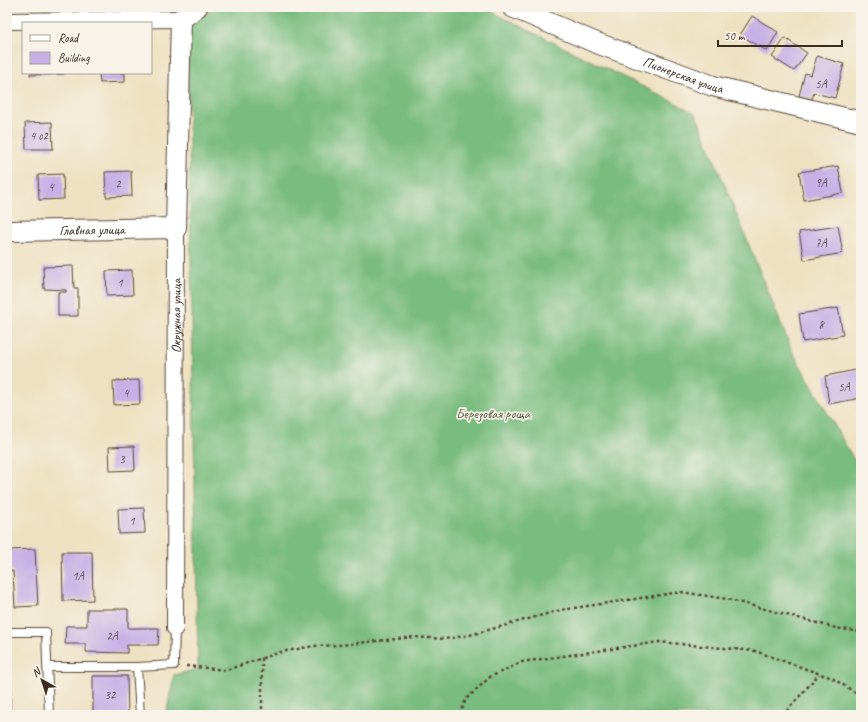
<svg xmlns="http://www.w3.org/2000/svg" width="868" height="722" font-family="Caveat,sans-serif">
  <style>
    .forest { fill: #79bc7f; stroke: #5a734e }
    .building { fill: #c6b0e5 }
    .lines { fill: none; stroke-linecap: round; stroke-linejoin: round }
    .service-casing { stroke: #564536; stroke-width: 10 }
    .minor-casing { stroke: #564536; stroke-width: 18 }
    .tertiary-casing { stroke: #564536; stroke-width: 22 }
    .path { stroke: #564536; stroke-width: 2.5; stroke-dasharray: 3 3; stroke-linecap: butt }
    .service { stroke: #fff; stroke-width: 8 }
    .minor { stroke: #fff; stroke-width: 16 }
    .tertiary { stroke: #fff; stroke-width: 20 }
    .labels { text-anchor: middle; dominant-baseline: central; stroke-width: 3.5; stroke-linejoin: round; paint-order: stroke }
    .number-label { font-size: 12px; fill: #5e4c50 }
    .street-label { font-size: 14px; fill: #3b2a1e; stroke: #f7f3e8 }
    .park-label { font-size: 14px; fill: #52573c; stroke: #f7f3e8 }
  </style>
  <rect width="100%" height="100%" fill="#f7f3e8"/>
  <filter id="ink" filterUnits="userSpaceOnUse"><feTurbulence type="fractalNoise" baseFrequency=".025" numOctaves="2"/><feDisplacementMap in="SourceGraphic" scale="8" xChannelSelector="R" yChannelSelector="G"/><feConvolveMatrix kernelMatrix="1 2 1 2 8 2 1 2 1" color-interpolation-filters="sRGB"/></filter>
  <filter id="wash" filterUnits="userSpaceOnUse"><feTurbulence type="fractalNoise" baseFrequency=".012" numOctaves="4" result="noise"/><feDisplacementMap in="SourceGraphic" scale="16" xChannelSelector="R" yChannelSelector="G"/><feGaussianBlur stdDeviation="0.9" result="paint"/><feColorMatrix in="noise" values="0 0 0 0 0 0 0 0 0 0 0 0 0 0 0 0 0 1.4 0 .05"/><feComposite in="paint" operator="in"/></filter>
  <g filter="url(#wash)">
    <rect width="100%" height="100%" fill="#eee1c1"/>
    <!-- forest -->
    <path class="forest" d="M214,7H482L674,102L696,114L792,351L861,472V715H166L174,675L198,669L187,27Z"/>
    <g id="blocks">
      <!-- building -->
      <path class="building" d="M752,16L778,32L767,51L740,35Z
        M785,38L807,53L794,71L772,57Z
        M817,56L844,64L835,98L814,93L812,99L799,96L805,73L811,75Z
        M30,73H64V74L30,75Z
        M99,73H125V82L100,83Z
        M52,122L53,149H26L25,123Z
        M838,166L843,193L804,200L799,172Z
        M131,171L132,196L106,197L105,172Z
        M63,174L64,199L39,200L38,175Z
        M838,226L843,253L804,260L799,232Z
        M73,266L74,288H78V316H58V292H66V290L44,289L43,267Z
        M132,270L133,295L107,296L106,271Z
        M838,308L843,335L803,342L799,314Z
        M861,369V398L829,404L825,376Z
        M139,380L140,404L114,405L113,381Z
        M134,446L135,470L110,471L109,447Z
        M144,508L145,533L119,534L118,509Z
        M35,549L38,606L15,607L13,571H7V550Z
        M62,552H92L93,600L63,601Z
        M87,609H128V628H159L158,645H127V653L86,652V644H65L66,626H87Z
        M93,676H127L128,715H93Z
        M7,683H11L10,715H7Z"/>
    </g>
  </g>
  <g filter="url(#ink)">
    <use href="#blocks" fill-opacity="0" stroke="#564536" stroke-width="1"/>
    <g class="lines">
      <defs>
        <path id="service" d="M7,632H46L49,715
          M48,667H137
          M140,715L137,667L174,665L175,628"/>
        <g id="minor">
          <path d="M7,21L181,19"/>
          <path id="s1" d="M175,628L176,228"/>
        </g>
        <g id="tertiary">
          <path id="s2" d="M512,7L594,42L713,86L861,122"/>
          <path id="s3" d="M7,231L176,228L181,19L197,7"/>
        </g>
      </defs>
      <!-- service casing -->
      <use href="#service" class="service-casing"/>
      <!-- minor casing -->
      <use href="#minor" class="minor-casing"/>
      <!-- tertiary casing -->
      <use href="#tertiary" class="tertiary-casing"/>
      <!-- path -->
      <path class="path" d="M262,658V715
        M186,666L226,670L281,652L314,646L340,645L414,637L445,639L470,635L561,610L681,592L727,599L836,628L861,632
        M460,715L466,699L490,677L522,662L659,642L755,651L832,678L861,696
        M783,715L819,674"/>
      <!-- service -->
      <use href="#service" class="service"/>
      <!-- minor -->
      <use href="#minor" class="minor"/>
      <!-- tertiary -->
      <use href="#tertiary" class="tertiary"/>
    </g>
  </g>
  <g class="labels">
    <!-- number labels -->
    <g class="number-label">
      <text x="821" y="84">5А</text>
      <text x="39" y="136">4 с2</text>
      <text x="821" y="183">9А</text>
      <text x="118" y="184">2</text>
      <text x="51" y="187">4</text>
      <text x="821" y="243">7А</text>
      <text x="120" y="283">1</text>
      <text x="821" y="325">8</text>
      <text x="844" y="387">5А</text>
      <text x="126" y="393">4</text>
      <text x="122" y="459">3</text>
      <text x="132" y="521">1</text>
      <text x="78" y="576">1А</text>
      <text x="112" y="636">2А</text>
      <text x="110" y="695">32</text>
    </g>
    <!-- street labels -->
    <g class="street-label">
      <text stroke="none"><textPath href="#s2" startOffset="184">Пионерская улица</textPath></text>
      <text stroke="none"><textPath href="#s3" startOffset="85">Главная улица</textPath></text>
      <text stroke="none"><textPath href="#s1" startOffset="312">Окружная улица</textPath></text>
    </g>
    <!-- park labels -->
    <g class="park-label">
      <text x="493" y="413">Березовая роща</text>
    </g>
  </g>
  <!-- margin -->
  <rect width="868" height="722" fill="none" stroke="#f7f3e8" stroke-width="24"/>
  <!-- legend -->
  <rect x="22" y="22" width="130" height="52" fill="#f7f3e8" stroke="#aca397"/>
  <rect x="30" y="35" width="20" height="6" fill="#ffffff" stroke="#aca397"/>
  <text x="58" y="42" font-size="12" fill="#3b2a1e">Road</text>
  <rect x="30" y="52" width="20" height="12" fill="#c6b0e5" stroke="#aca397"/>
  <text x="58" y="62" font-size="12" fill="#3b2a1e">Building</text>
  <!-- north arrow -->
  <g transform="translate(42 680) rotate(321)" stroke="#f7f3e8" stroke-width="3" paint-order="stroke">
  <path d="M0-3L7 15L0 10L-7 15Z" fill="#3b2a1e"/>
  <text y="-6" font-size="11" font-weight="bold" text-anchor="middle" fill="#3b2a1e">N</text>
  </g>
  <!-- scale -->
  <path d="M718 40v6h124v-6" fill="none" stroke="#3b2a1e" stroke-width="2"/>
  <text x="724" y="40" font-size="12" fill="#3b2a1e" stroke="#f7f3e8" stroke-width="3" paint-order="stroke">50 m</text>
</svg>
